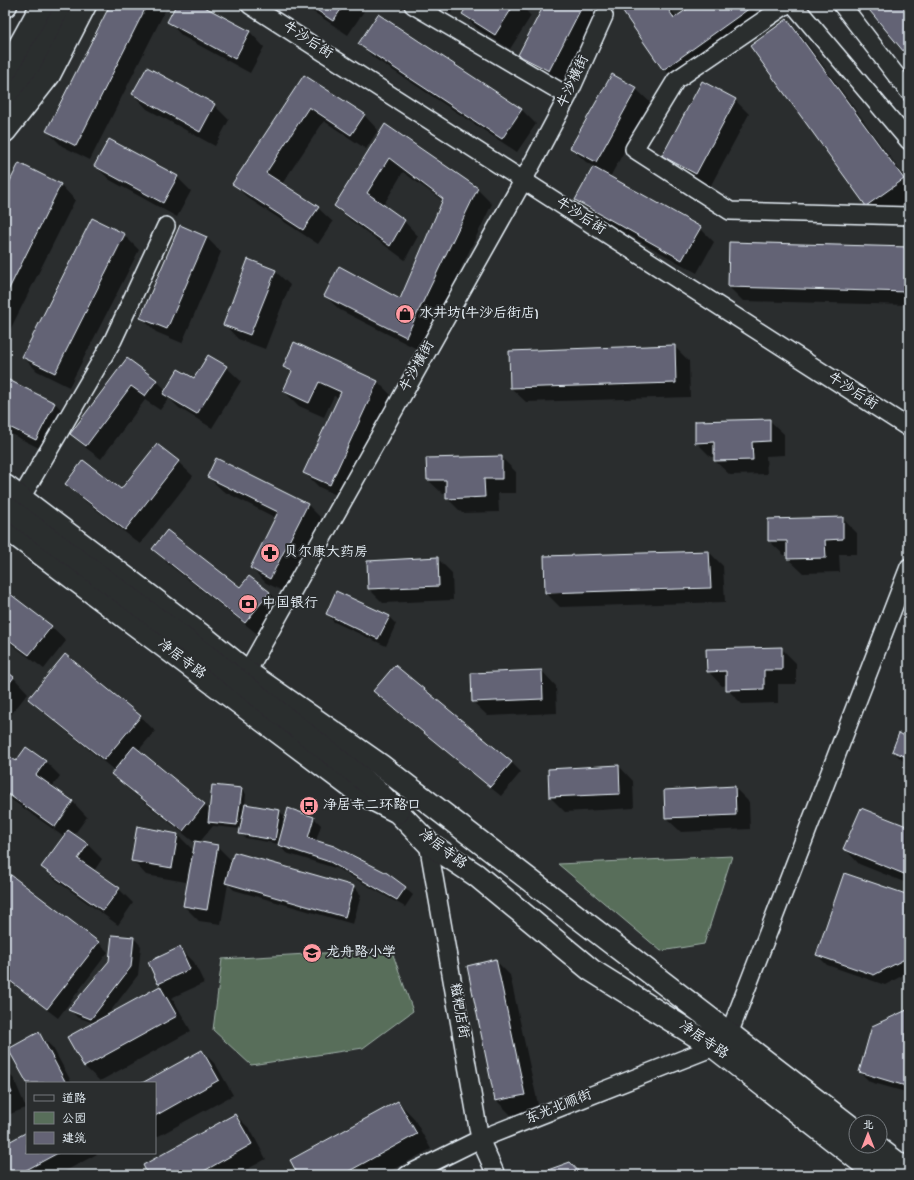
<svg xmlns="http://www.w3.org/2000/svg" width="914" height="1180" font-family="'Gochi Hand','LXGW WenKai TC',sans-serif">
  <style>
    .green { fill: #586e5a; stroke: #a0b0a9 }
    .shadow { fill: #0007 }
    .building { fill: #646375; stroke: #e8f1f8 }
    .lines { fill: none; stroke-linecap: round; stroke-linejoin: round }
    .minor-casing { stroke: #e8f1f8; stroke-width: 20 }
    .secondary-casing { stroke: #e8f1f8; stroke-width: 25 }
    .primary-casing { stroke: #e8f1f8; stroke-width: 25 }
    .trunk-casing { stroke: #e8f1f8; stroke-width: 25 }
    .minor { stroke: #2a2d2e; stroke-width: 17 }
    .secondary { stroke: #2a2d2e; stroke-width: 22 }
    .primary { stroke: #2a2d2e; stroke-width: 22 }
    .trunk { stroke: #2a2d2e; stroke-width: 22 }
    .labels { text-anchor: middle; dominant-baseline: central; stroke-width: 4; stroke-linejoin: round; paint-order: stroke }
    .street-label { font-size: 14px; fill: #e8f1f8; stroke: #2a2d2e }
    .poi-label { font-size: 14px; fill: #e8f1f8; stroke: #2a2d2e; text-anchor: start }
  </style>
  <rect width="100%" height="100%" fill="#2a2d2e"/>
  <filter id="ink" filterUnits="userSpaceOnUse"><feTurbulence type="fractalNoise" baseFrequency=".025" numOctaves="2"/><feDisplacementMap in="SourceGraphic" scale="8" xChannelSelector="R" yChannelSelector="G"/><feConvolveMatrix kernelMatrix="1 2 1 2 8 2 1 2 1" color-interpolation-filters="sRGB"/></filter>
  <g filter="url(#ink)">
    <!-- green -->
    <path class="green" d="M732,856L704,944L661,951L558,864Z
      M391,949L413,1011L363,1048L251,1065L213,1030L222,959Z"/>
    <!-- shadow -->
    <path class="shadow" d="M111,5H168L90,160L62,146L47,131Z
      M177,5H199L250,32L264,47L250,73L182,36L168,21Z
      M303,5H363L366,8L348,35Z
      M433,5H455L451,14Z
      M469,5H521L531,16L510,49L478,29L463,14Z
      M545,5H586L598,17L564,85L534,70L520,55Z
      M619,5H668L677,18L695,5H751L764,23L678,83L664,69Z
      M378,16L522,110L536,124L517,152L374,58L360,44Z
      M787,20L801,35L909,183V200L882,220L867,205L751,46Z
      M304,76L364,115L378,130L366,149L324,121L282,184L318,208L333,222L318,244L248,198L233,184Z
      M636,89L651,103L610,177L700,228L714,242L697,273L591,214L576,200L595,167L586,162L571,148Z
      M133,94L214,105L229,120L215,146L147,109Z
      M735,100L749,114L710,187L678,170L663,156Z
      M385,126L477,189L492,204L421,351L340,310L325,296L401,300L443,201L403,172L383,206L404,221L418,236L405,260L350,220L335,206Z
      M19,165L61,185L75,200L5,340V194Z
      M95,166L177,177L191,191L177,217L110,180Z
      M124,235L139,250L69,387L37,371L23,357Z
      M207,238L221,252L182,343L156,332L141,317Z
      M909,248V305L743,301L729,287Z
      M275,271L290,285L265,349L238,339L224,324Z
      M674,346L689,361L690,397L526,402L511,388Z
      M209,356L226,367L241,381L212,428L179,408L169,398L160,410L145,400L101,459L86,448L72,434L127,359L157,381L166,390L194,380Z
      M284,367L378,382L392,396L345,499L319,487L305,473L339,398L334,396L324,417L299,406L284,391L292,374Z
      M5,379L55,403L69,418L51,454L5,431Z
      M769,420L784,434V455L766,456L767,474L730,475L715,461V457H711L696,442Z
      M501,457L516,472V493H498L499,512L462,513L447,498V494H443L428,480Z
      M178,462L193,476L140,544L81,498L66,484L121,491Z
      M208,477L307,504L322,519L285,592L266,583L251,568L276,518L223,491Z
      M842,518L857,533V554H839L840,572L803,573L788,559V555H784L769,541Z
      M153,549L240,589L269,592L284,607L260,636L167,563Z
      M709,552L723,566L725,602L560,607L546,593Z
      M437,558L452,573L453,600L383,603L369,589Z
      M5,591L51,627L66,641L44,669L5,639Z
      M327,614L389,617L396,624L386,646L334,622Z
      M781,648L796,663V684H778V703L742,704L727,689V685L722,686L708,671Z
      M542,671L556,686L557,713L488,716L473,702Z
      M5,672L14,678L28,693L6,721L5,720Z
      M374,691L511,762L521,772L501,796L384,701Z
      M30,699L140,716L155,731L138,751L210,810L241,789L246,794L245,805L279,811L284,816L282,826H284L289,810L314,818L321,825L316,841L405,888L413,895L405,907L338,869L286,853L279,845V844L245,838L241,833V829L213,826L199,843L217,846L232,861L354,887L361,895L353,924L234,890L228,884L221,924L199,921L184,906L194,852H192L186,882L146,875L132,860L178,835L194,851L195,843L127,788L113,774L115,771L44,713Z
      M909,739V763L903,761L893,751Z
      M5,754L16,762L45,761L60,776L52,787L73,802L87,817L74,835L88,845L102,859L94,871L119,889L133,903L118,925L57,881L42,867L64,837L54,830L73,803H71L53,829L5,795Z
      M619,766L633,781L634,808L565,812L550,797L549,770Z
      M735,788L749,802L750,829L681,832L666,818Z
      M909,828V884L859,864L845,849Z
      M5,885L98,942L108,952L58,1018L5,978Z
      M909,896V972L885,985L827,965L817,955Z
      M134,938L141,946L138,975L106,1017L161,986L159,983L180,948L194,962L204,983L171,998L174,1001L191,1031L100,1081L85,1067L69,1037L94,1023L77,1017L70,1010Z
      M496,961L510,975L539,1109L511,1115L496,1100Z
      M909,1011V1093L870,1082L860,1072Z
      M38,1034L53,1048L72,1083H28Z
      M202,1051L216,1065L233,1095L155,1138V1083H144Z
      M5,1070L14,1079L26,1108L5,1116Z
      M398,1102L413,1117L431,1149L383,1175H299Z
      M235,1115L250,1129L266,1159L237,1175H149Z
      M27,1133V1153H99L58,1175H5V1145Z"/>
    <!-- building -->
    <path class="building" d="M110,5H147L76,146L46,131Z
      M176,5H201L250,31L235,59L167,22Z
      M309,5H344L333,21Z
      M468,5H514L495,35L462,14Z
      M544,5H583L549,71L518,55Z
      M618,5H665L674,18L693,5H747L750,8L663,70Z
      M865,5H909V58Z
      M378,14L522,109L502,139L358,44Z
      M787,19L904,179L866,206L750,46Z
      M147,67L215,104L200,132L132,94Z
      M612,74L637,88L596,162L570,148Z
      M304,75L365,114L351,135L309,107L266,173L319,207L303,230L232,184Z
      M702,81L736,99L696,174L662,156Z
      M385,124L478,188L406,337L324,296L339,266L400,299L443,199L389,158L367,193L405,220L390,246L334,206Z
      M109,139L178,176L163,203L94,166Z
      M19,163L61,184L5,297V191Z
      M593,167L701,227L682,260L575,200Z
      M92,218L125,234L55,373L22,357Z
      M180,225L207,237L167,329L140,318Z
      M729,242L909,247V292L728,287Z
      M248,259L276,270L250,335L223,325Z
      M294,342L378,381L330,485L303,473L341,392L319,382L309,403L283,391L292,371L283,367Z
      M675,345L676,383L510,388L509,351Z
      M208,355L227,366L197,414L163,394L178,369L194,378Z
      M127,358L157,380L145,396L131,386L86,446L70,434Z
      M5,378L55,403L36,440L5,425Z
      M770,419V441L752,442L753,460L714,461V442L695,443V421Z
      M157,444L179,461L125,530L65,484L83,460L121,489Z
      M502,456V479H484L485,497L446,499V480H427L426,458Z
      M216,458L308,504L270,579L250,568L278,512L207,477Z
      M843,517V539L825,540L826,558L787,559V541H768V519Z
      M167,530L240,587L249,576L270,592L245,623L152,549Z
      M709,551L711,588L545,593L544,556Z
      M438,557L439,586L368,589L367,561Z
      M5,590L52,626L29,655L5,637Z
      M336,591L390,616L378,639L326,614Z
      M782,647V670H764V689L726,690V671L707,672L706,649Z
      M65,654L141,716L104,760L28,699Z
      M395,665L512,762L490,787L373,691Z
      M5,670L14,677L5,689Z
      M542,670L543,699L472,702L471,673Z
      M899,733L909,738V758L892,751Z
      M134,746L205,804L183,831L111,774Z
      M26,747L46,761L36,775L73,801L55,827L5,792V753L16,761Z
      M619,765L620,794L549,797L548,769Z
      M212,785L242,788L237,825L208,822Z
      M735,786L736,815L665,818L664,790Z
      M245,804L280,810L275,840L239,834Z
      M288,808L314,817L308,838L334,846L387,873L406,887L397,900L330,862L278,845Z
      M861,808L909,827V876L843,849Z
      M137,826L178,834L172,868L131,861Z
      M68,830L88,844L78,859L120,888L103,911L41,867Z
      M195,841L218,845L207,910L183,906Z
      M234,852L354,886L345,917L225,883Z
      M844,873L909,895V947L905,959L874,975L816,955Z
      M11,875L99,942L47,1009L5,977V883Z
      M112,935L134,937L131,967L91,1019L68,1010L109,961Z
      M180,947L190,969L158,984L148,962Z
      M496,959L525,1095L495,1101L467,966Z
      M160,986L177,1016L84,1067L67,1037Z
      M909,1009V1087L859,1072L872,1026Z
      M39,1032L66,1083H27L8,1049Z
      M202,1050L219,1080L155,1116V1083H142Z
      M5,1076L12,1093L5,1096Z
      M398,1101L417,1134L342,1175H298L290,1160Z
      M235,1114L252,1144L197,1175H148L143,1165Z
      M27,1132V1153H58L17,1175H5V1144Z
      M570,1162L582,1175H534Z
      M705,1171L710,1175H702Z"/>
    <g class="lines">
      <defs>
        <path id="minor" d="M250,5L909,428
          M413,5L568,96
          M786,5L676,80L634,149L730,211L909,216
          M794,5L909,141
          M842,5L909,92
          M21,498L113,340L166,226
          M247,672L523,181L568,96L604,16
          M428,843L480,1139L496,1175
          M729,1034L909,567
          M407,1175L480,1139L714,1047"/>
        <path id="secondary" d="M5,6L6,5
          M5,117L61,5"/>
        <path id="primary" d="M5,486L205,638L247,672L380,765L856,1131
          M5,527L358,792L398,812L428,843L476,875L591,970L714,1047L878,1175
          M875,1146L909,1172"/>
        <path id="trunk" d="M5,72L42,5
          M5,131L49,75L85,5
          M5,506L186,640L228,672L374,788L398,812"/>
      </defs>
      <!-- minor casing -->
      <use href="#minor" class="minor-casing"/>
      <!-- secondary casing -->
      <use href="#secondary" class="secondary-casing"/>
      <!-- primary casing -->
      <use href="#primary" class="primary-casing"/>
      <!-- trunk casing -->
      <use href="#trunk" class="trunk-casing"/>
      <!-- minor -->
      <use href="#minor" class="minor"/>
      <!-- secondary -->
      <use href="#secondary" class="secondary"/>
      <!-- primary -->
      <use href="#primary" class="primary"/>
      <!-- trunk -->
      <use href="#trunk" class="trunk"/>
    </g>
  </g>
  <!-- icons -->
  <defs>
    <symbol id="shop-disc" viewBox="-11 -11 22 22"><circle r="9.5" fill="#ff9aa2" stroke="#2a2d2e"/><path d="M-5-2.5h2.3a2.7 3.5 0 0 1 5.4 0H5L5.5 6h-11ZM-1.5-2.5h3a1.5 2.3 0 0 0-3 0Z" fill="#111"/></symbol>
    <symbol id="pharmacy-disc" viewBox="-11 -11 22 22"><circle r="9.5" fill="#ff9aa2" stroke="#2a2d2e"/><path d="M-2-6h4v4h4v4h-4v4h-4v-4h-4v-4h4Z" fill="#111"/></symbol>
    <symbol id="bank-disc" viewBox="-11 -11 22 22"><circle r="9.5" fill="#ff9aa2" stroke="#2a2d2e"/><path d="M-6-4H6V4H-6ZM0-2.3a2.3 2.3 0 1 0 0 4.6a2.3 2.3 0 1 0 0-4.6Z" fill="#111"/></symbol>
    <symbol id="bus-disc" viewBox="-11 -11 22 22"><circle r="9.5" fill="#ff9aa2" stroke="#2a2d2e"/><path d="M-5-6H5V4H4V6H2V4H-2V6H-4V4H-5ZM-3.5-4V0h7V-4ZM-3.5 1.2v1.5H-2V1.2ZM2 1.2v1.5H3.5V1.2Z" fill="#111"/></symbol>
    <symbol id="school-disc" viewBox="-11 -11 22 22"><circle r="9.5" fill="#ff9aa2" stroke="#2a2d2e"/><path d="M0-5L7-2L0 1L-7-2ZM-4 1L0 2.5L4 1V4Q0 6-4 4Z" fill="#111"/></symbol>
  </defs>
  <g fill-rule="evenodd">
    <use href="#shop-disc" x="394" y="303" width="22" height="22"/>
    <use href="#pharmacy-disc" x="259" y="542" width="22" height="22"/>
    <use href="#bank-disc" x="237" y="593" width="22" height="22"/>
    <use href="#bus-disc" x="298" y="795" width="22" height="22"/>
    <use href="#school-disc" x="301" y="942" width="22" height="22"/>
  </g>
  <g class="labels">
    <!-- street labels -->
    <g class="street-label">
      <text transform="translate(307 41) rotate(33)">牛沙后街</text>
      <text transform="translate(574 82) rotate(-65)">牛沙横街</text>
      <text transform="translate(580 217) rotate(33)">牛沙后街</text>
      <text transform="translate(418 367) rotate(-61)">牛沙横街</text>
      <text transform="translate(852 392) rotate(33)">牛沙后街</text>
      <text transform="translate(181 660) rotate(37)">净居寺路</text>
      <text transform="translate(442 850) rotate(37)">净居寺路</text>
      <text transform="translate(458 1011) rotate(80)">糍粑店街</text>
      <text transform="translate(703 1041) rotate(34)">净居寺路</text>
      <text transform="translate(559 1108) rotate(-22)">东光北顺街</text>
    </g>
    <!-- poi labels -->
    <g class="poi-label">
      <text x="419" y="314">水井坊(牛沙后街店)</text>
      <text x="284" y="553">贝尔康大药房</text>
      <text x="262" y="604">中国银行</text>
      <text x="323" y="806">净居寺二环路口</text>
      <text x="326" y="953">龙舟路小学</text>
    </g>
  </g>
  <!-- margin -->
  <rect width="914" height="1180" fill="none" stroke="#2a2d2e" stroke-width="20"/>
  <rect x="10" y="10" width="894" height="1160" fill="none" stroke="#e8f1f8" stroke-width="1.5" filter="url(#ink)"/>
  <!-- legend -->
  <rect x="26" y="1082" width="130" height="72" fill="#2a2d2e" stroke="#767b7f"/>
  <rect x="34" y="1095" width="20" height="6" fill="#2a2d2e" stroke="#767b7f"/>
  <text x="62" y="1102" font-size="12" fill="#e8f1f8">道路</text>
  <rect x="34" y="1112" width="20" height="12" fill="#586e5a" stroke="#767b7f"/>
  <text x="62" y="1122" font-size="12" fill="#e8f1f8">公园</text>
  <rect x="34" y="1132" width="20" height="12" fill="#646375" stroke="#767b7f"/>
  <text x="62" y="1142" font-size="12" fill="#e8f1f8">建筑</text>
  <!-- north arrow -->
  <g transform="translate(868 1134)"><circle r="19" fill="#2a2d2e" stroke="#767b7f"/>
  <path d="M0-3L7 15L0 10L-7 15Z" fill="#ff9aa2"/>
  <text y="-6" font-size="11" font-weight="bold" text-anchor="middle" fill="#e8f1f8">北</text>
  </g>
</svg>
